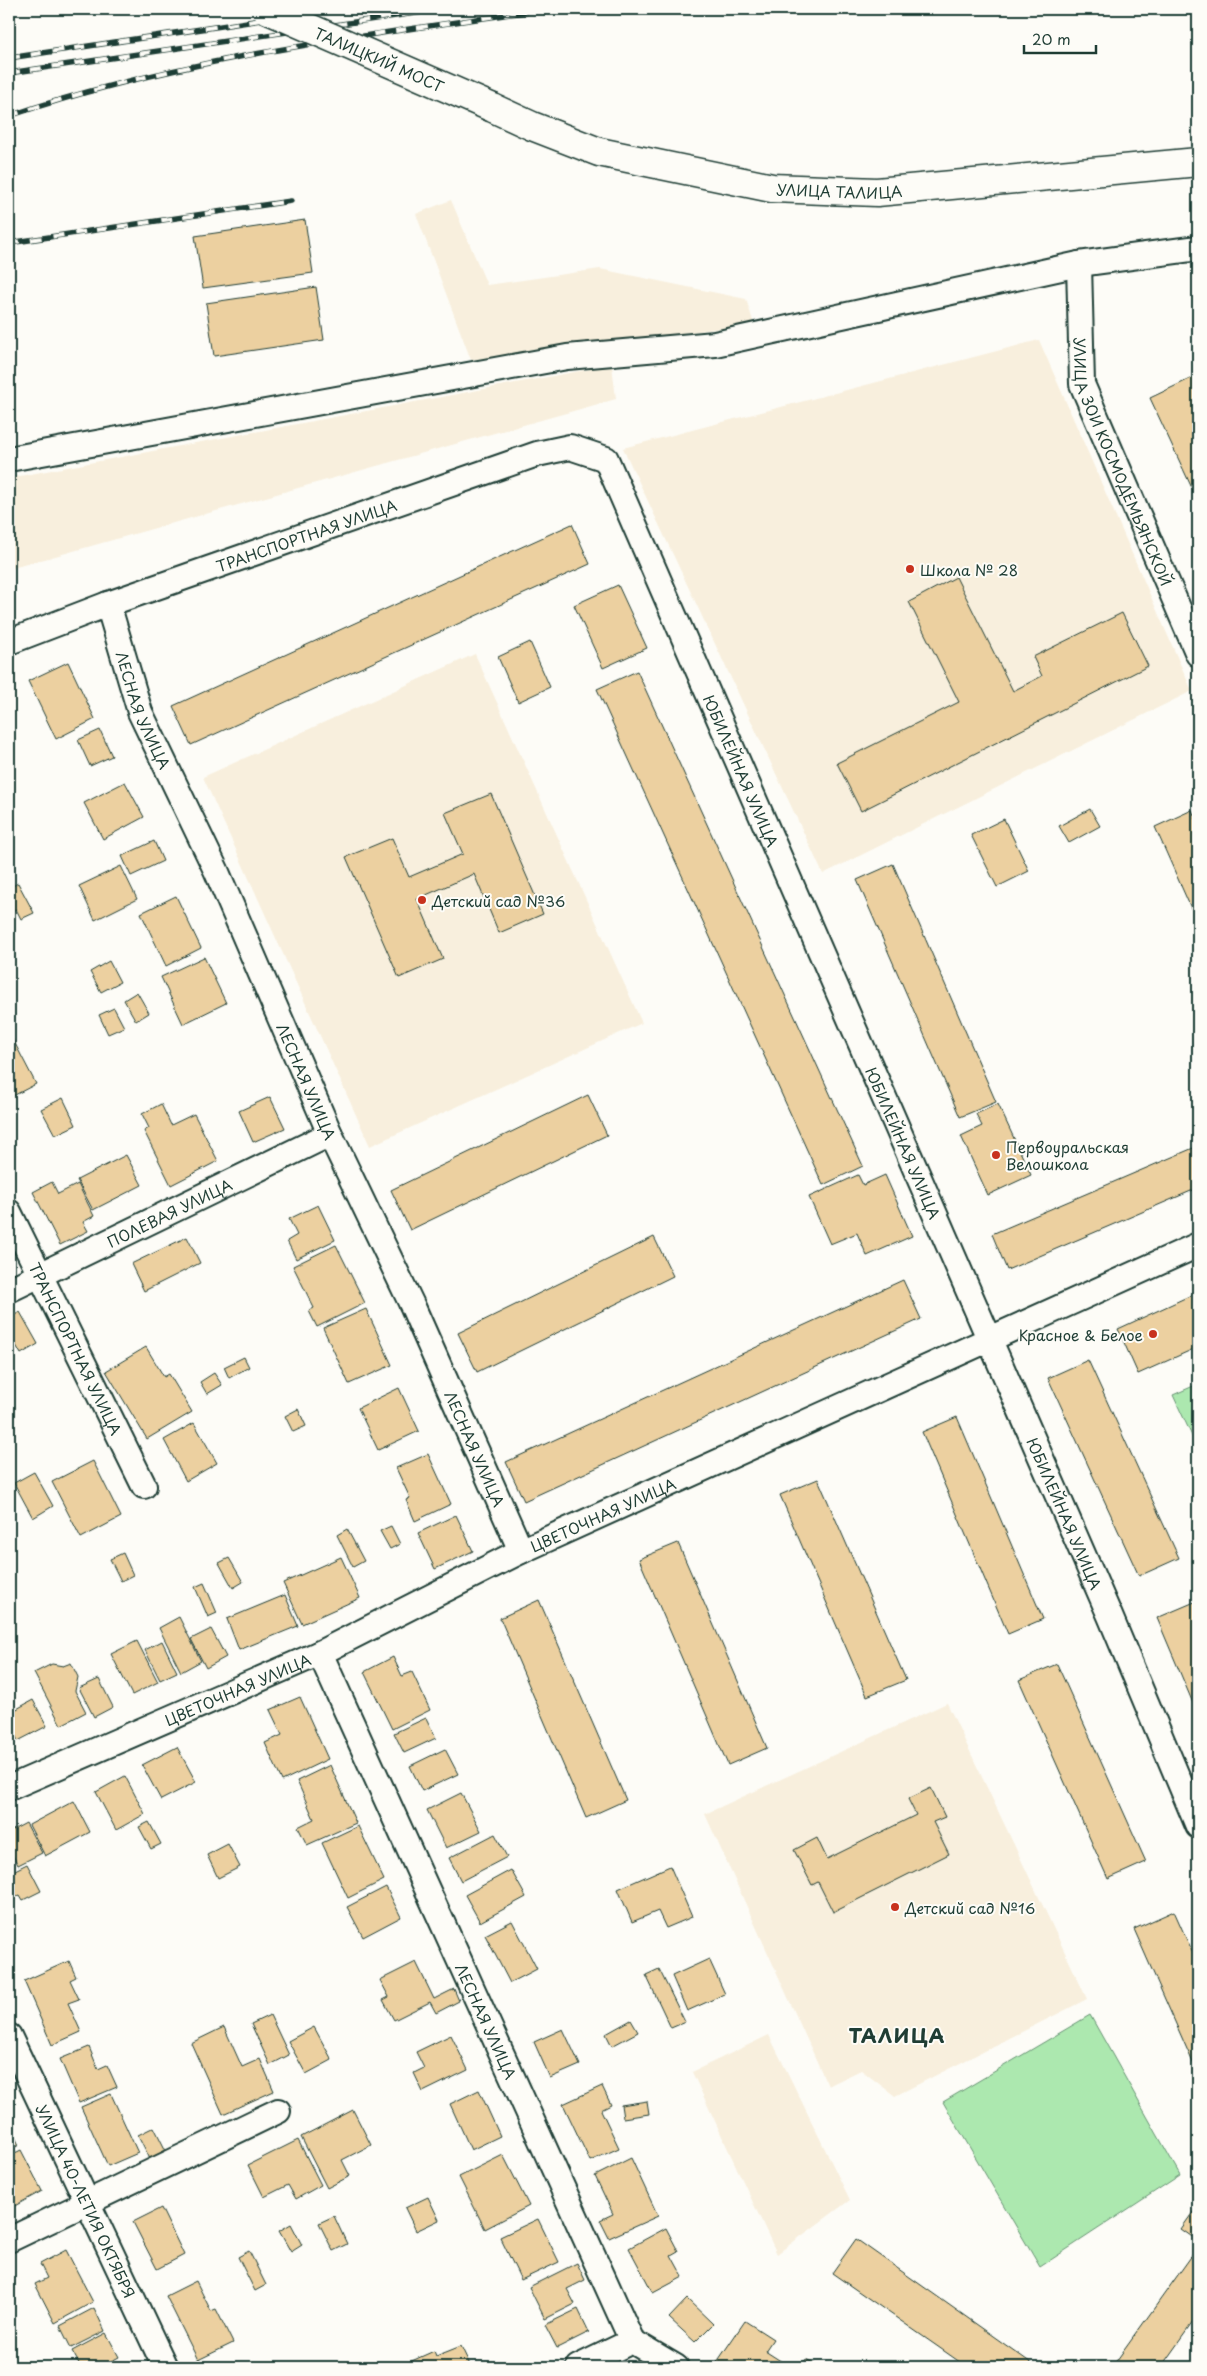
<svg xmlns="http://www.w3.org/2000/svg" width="1207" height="2376" font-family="'Playpen Sans',sans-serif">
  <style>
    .built { fill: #f8efdd }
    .green { fill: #ace8af; stroke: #669272 }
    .building { fill: #ecd0a0; stroke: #1f3d34 }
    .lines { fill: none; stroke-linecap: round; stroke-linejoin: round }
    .minor-casing { stroke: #1f3d34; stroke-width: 28 }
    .major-casing { stroke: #1f3d34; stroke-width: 31 }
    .minor { stroke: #fdfcf7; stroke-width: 24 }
    .major { stroke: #fdfcf7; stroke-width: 28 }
    .rail-casing { stroke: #1f3d34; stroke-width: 5.5 }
    .rail { stroke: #fdfcf7; stroke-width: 4; stroke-dasharray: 11; stroke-linecap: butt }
    .major-bridge-casing { stroke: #1f3d34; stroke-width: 31; stroke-linecap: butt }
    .major-bridge { stroke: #fdfcf7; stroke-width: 28 }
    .poi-dot { fill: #c8321e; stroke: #fdfcf7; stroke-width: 2 }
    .labels { text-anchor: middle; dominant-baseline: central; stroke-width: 4; stroke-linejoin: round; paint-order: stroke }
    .street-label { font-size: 15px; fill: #1f3d34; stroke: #fdfcf7 }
    .poi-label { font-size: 15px; fill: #1f3d34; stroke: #fdfcf7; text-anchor: start }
    .district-label { font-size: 20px; font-weight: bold; letter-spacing: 1px; fill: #1f3d34; stroke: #fdfcf7 }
  </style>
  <rect width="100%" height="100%" fill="#fdfcf7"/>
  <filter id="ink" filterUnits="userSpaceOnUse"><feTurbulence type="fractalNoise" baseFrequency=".02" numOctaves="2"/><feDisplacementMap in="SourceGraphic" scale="10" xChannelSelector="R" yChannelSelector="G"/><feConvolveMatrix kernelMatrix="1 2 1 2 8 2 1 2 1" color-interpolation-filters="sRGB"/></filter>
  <g filter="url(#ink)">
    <!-- built -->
    <path class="built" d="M451,200L487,285L600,269L746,299L754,324L471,360L416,214Z
      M1039,340L1192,691L823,874L623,448Z
      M612,365L616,399L9,569V478Z
      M475,654L642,1023L370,1146L203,777Z
      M947,1703L1087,1999L895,2096L861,2070L828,2086L705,1814Z
      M769,2035L850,2200L777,2254L692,2072Z"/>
    <!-- green -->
    <path class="green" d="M1198,1384V1449L1173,1395Z
      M1090,2015L1180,2175L1040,2267L943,2102Z"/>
    <!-- building -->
    <path class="building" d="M305,220L313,273L203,288L195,236Z
      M316,287L324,340L214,356L206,303Z
      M1198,375V501L1150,398Z
      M572,524L590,564L191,745L173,706Z
      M956,577L1013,691L1042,676L1033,657L1122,613L1148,666L861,811L837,763L959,702L909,602Z
      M618,585L647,648L603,668L574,605Z
      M530,642L550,687L518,702L498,657Z
      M68,662L95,719L56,739L28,681Z
      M637,671L863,1166L823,1185L597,689Z
      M100,730L112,756L90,766L78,740Z
      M125,782L144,817L103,839L84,803Z
      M491,794L543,914L499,933L474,874L417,899L443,959L399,978L346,857L392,838L409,877L463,854L445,813Z
      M1090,809L1100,826L1069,843L1059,826Z
      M1192,810L1198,824V924L1155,827Z
      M1004,819L1029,871L997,887L971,835Z
      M154,841L163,861L131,876L122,856Z
      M893,864L996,1102L960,1117L857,880Z
      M121,866L137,899L95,920L79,886Z
      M18,883L34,913L21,919L16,909L9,913V888Z
      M176,896L201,948L166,966L141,913Z
      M204,957L226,1003L183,1024L161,977Z
      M109,961L120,982L101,992L90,972Z
      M137,992L149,1013L136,1021L124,1000Z
      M114,1008L124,1027L108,1034L99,1015Z
      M9,1032L36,1084L9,1098Z
      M588,1095L607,1135L410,1230L391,1190Z
      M270,1097L285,1128L253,1142L239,1111Z
      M63,1098L76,1125L55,1135L41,1109Z
      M161,1104L171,1125L194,1114L218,1161L171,1185L144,1131L149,1128L142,1114Z
      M998,1104L1031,1175L988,1195L961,1136L982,1126L976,1114Z
      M1198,1146V1188L1007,1270L992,1234Z
      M126,1155L142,1185L93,1210L77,1180Z
      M858,1175L863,1185L885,1175L912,1236L867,1256L857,1233L830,1244L809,1197Z
      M52,1182L58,1194L78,1184L94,1216L83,1222L88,1231L60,1245L33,1192Z
      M318,1205L335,1240L296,1259L287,1241L297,1235L289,1219Z
      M187,1237L200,1263L144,1291L131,1264Z
      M654,1237L673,1276L477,1372L458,1333Z
      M336,1245L365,1303L317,1327L309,1311L314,1308L293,1266Z
      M903,1280L921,1319L524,1501L506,1462Z
      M1198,1292V1347L1138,1374L1118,1329Z
      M366,1309L392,1365L349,1384L323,1328Z
      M20,1312L38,1344L21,1354L9,1333V1318Z
      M146,1347L164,1377L169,1374L192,1412L147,1439L106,1371Z
      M244,1357L249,1367L229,1378L224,1367Z
      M1088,1360L1179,1558L1139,1576L1048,1378Z
      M214,1373L222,1385L207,1394L200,1382Z
      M399,1388L419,1431L378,1450L358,1408Z
      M298,1409L306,1426L293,1432L285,1416Z
      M957,1417L1043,1619L1008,1634L922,1432Z
      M194,1423L217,1463L186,1481L164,1440Z
      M428,1454L451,1504L415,1521L406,1500L410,1498L396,1468Z
      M93,1461L121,1517L81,1538L52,1482Z
      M34,1472L53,1506L33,1518L14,1483Z
      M818,1479L906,1680L867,1696L780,1495Z
      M456,1515L473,1551L435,1569L418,1533Z
      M391,1526L400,1544L390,1549L380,1531Z
      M347,1529L364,1561L353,1567L337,1535Z
      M678,1543L767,1748L728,1765L639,1559Z
      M123,1553L133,1575L121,1581L110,1559Z
      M341,1557L360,1598L302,1624L283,1583Z
      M229,1558L243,1582L233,1588L219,1563Z
      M204,1583L217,1613L208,1617L195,1587Z
      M285,1595L298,1626L239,1650L227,1619Z
      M539,1600L626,1800L586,1818L500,1618Z
      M1197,1601L1198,1604V1715L1157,1618Z
      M179,1617L201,1661L181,1672L159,1628Z
      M211,1629L226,1657L206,1668L191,1639Z
      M137,1641L158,1682L132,1695L111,1654Z
      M162,1641L177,1672L160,1680L145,1650Z
      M393,1657L402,1676L412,1672L430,1710L392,1729L364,1672Z
      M71,1663L78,1677L75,1691L86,1712L61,1725L34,1673L52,1664L63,1666Z
      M1057,1664L1146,1862L1108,1879L1019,1680Z
      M99,1679L113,1707L94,1717L79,1688Z
      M300,1697L328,1759L282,1781L265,1743L282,1735L270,1710Z
      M33,1700L47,1726L18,1741L15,1735L9,1739V1703L13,1711Z
      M426,1718L436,1738L404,1753L394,1733Z
      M177,1747L196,1782L161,1800L142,1765Z
      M445,1749L458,1774L422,1791L410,1766Z
      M330,1765L356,1823L307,1845L298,1827L314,1819L297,1781Z
      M125,1776L145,1814L116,1830L96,1792Z
      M931,1788L945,1817L933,1822L949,1854L833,1912L818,1882L812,1885L794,1850L817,1838L827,1859L916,1815L908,1799Z
      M461,1793L481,1831L446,1848L427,1810Z
      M74,1801L90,1832L45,1856L29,1825Z
      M149,1822L161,1844L151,1849L139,1827Z
      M26,1823L42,1853L18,1865L9,1848V1832Z
      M358,1826L384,1880L348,1898L322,1843Z
      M495,1834L507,1857L461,1881L449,1858Z
      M228,1844L240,1867L218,1878L207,1855Z
      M27,1864L41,1891L23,1900L20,1895L9,1900V1873Z
      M670,1866L692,1917L666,1928L658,1911L632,1922L618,1889Z
      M511,1870L526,1897L480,1922L465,1895Z
      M386,1887L401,1917L363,1937L347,1907Z
      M1174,1911L1198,1965V2074L1134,1929Z
      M512,1921L537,1969L510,1983L485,1935Z
      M709,1959L725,1994L687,2011L672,1976Z
      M69,1961L76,1977L70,1980L79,1999L68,2003L81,2032L52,2045L24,1981Z
      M416,1962L434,1999L454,1989L459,2001L436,2013L430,2002L394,2020L383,2000L389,1997L380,1980Z
      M659,1969L685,2022L671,2028L646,1975Z
      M270,2015L289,2055L270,2065L251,2024Z
      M631,2020L638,2032L612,2046L606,2034Z
      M224,2027L242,2067L260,2059L274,2091L223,2114L191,2043Z
      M314,2027L332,2060L306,2074L288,2041Z
      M563,2029L580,2065L550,2078L534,2042Z
      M451,2035L468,2070L423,2092L414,2073L424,2068L416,2052Z
      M89,2047L98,2069L107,2065L117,2087L79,2103L60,2059Z
      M602,2086L611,2105L601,2110L619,2148L590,2161L563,2104Z
      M479,2090L500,2136L471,2150L450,2104Z
      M111,2094L138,2153L108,2166L81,2107Z
      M647,2101L649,2114L623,2118L621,2105Z
      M353,2110L371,2145L342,2160L350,2176L327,2188L301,2137Z
      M154,2127L167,2153L151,2161L138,2135Z
      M11,2129L19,2145L9,2151V2130Z
      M298,2140L321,2185L296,2199L288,2185L264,2197L248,2165Z
      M21,2150L42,2191L9,2209V2156Z
      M503,2155L529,2206L485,2229L459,2177Z
      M631,2158L658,2216L609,2238L600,2220L613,2214L595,2176Z
      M428,2197L439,2220L416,2231L405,2208Z
      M1198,2205V2241L1181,2229Z
      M161,2208L184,2255L157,2269L133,2222Z
      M334,2216L347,2244L333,2251L319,2223Z
      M538,2219L559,2262L521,2280L500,2237Z
      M291,2224L302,2245L291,2252L279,2231Z
      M666,2228L678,2251L671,2255L683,2277L653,2293L629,2248Z
      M856,2239L1034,2365L1033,2367H967L832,2273Z
      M1198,2247V2315L1161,2367H1112Z
      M66,2250L93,2302L55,2323L35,2284L47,2278L40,2264Z
      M249,2251L266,2285L255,2291L238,2257Z
      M577,2263L585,2280L567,2289L575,2304L545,2319L529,2287Z
      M196,2281L211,2311L216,2309L233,2343L198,2360L166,2296Z
      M687,2299L713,2324L695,2342L669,2318Z
      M94,2308L105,2331L71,2348L60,2326Z
      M578,2309L589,2332L557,2348L545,2325Z
      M745,2321L773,2339L765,2351L790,2367H725L717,2362Z
      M106,2333L119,2357L100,2367H81L72,2351Z
      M461,2346L471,2367H407L405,2364L434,2351L436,2356Z
      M806,2359L820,2367H801Z
      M117,2362L120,2367H107Z"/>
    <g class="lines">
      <defs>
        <g id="minor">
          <path id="s1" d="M1079,264L1082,384L1198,654"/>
          <path d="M9,459L567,357L715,344L1079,264L1198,248"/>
          <path id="s2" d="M108,604L140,712L216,870L330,1134L413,1307L521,1551"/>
          <path id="s3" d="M9,642L108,604L537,454L570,447L606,459L1110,1616L1198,1826"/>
          <path id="s4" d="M9,1212L144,1486"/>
          <path id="s5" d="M9,1290L330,1134"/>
          <path id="s6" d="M320,1653L632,2341L676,2367"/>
          <path id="s7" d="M9,1788L320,1653L521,1551L1198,1245"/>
          <path id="s8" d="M9,2036L165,2367"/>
          <path d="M9,2240L278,2111"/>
          <path d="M578,2367L632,2341"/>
        </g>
        <g id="major">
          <path id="s9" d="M493,108L532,126L599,152L772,188L877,192L1198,162"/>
        </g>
      </defs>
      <!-- minor casing -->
      <use href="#minor" class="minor-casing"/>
      <!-- major casing -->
      <use href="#major" class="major-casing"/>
      <!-- minor -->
      <use href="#minor" class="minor"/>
      <!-- major -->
      <use href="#major" class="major"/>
      <defs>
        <path id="rail" d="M9,58L334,9
          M9,73L443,9
          M9,116C182,57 365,36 545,9
          M9,243L291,201"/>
      </defs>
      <!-- rail casing -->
      <use href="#rail" class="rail-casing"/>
      <!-- rail -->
      <use href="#rail" class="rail"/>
      <defs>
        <g id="major-bridge">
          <path id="s10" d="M266,9L493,108"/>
        </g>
      </defs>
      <!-- major-bridge casing -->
      <use href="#major-bridge" class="major-bridge-casing"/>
      <!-- major-bridge -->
      <use href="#major-bridge" class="major-bridge"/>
    </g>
  </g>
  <!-- markers -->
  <g class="poi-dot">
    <circle cx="910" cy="569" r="5"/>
    <circle cx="422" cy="900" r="5"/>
    <circle cx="996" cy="1155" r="5"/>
    <circle cx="1153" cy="1334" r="5"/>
    <circle cx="895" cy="1907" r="5"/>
  </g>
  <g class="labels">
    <!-- street labels -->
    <g class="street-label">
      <text stroke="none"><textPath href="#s10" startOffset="124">ТАЛИЦКИЙ МОСТ</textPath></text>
      <text stroke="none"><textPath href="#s9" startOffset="359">УЛИЦА ТАЛИЦА</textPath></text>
      <text stroke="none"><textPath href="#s1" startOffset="206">УЛИЦА ЗОИ КОСМОДЕМЬЯНСКОЙ</textPath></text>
      <text stroke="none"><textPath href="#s3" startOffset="316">ТРАНСПОРТНАЯ УЛИЦА</textPath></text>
      <text stroke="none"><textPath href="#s2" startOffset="112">ЛЕСНАЯ УЛИЦА</textPath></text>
      <text stroke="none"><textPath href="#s3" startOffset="972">ЮБИЛЕЙНАЯ УЛИЦА</textPath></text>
      <text stroke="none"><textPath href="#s2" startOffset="518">ЛЕСНАЯ УЛИЦА</textPath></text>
      <text stroke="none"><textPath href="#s3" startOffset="1378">ЮБИЛЕЙНАЯ УЛИЦА</textPath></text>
      <text stroke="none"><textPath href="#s5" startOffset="178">ПОЛЕВАЯ УЛИЦА</textPath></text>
      <text stroke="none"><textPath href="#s4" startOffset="152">ТРАНСПОРТНАЯ УЛИЦА</textPath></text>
      <text stroke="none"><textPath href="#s2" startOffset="922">ЛЕСНАЯ УЛИЦА</textPath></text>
      <text stroke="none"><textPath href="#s3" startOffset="1782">ЮБИЛЕЙНАЯ УЛИЦА</textPath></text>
      <text stroke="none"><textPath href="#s7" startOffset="654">ЦВЕТОЧНАЯ УЛИЦА</textPath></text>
      <text stroke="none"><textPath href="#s7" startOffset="249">ЦВЕТОЧНАЯ УЛИЦА</textPath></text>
      <text stroke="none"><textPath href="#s6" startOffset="404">ЛЕСНАЯ УЛИЦА</textPath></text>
      <text stroke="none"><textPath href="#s8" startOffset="182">УЛИЦА 40-ЛЕТИЯ ОКТЯБРЯ</textPath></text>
    </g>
    <!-- poi labels -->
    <g class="poi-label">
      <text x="920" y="569">Школа № 28</text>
      <text x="432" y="900">Детский сад №36</text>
      <text x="1006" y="1146">Первоуральская<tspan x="1006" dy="17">Велошкола</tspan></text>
      <text x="1143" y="1334" text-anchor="end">Красное &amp; Белое</text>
      <text x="905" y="1907">Детский сад №16</text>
    </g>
    <!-- district labels -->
    <g class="district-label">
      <text x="897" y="2035">ТАЛИЦА</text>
    </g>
  </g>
  <!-- margin -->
  <rect width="1207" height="2376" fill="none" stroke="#fdfcf7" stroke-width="30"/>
  <rect x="15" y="15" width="1177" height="2346" fill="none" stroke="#1f3d34" stroke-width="2" filter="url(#ink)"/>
  <!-- scale -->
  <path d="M1024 45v8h72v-8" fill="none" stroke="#1f3d34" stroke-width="2.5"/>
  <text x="1032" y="45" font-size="15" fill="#1f3d34" stroke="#fdfcf7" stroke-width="4" paint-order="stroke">20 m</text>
</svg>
